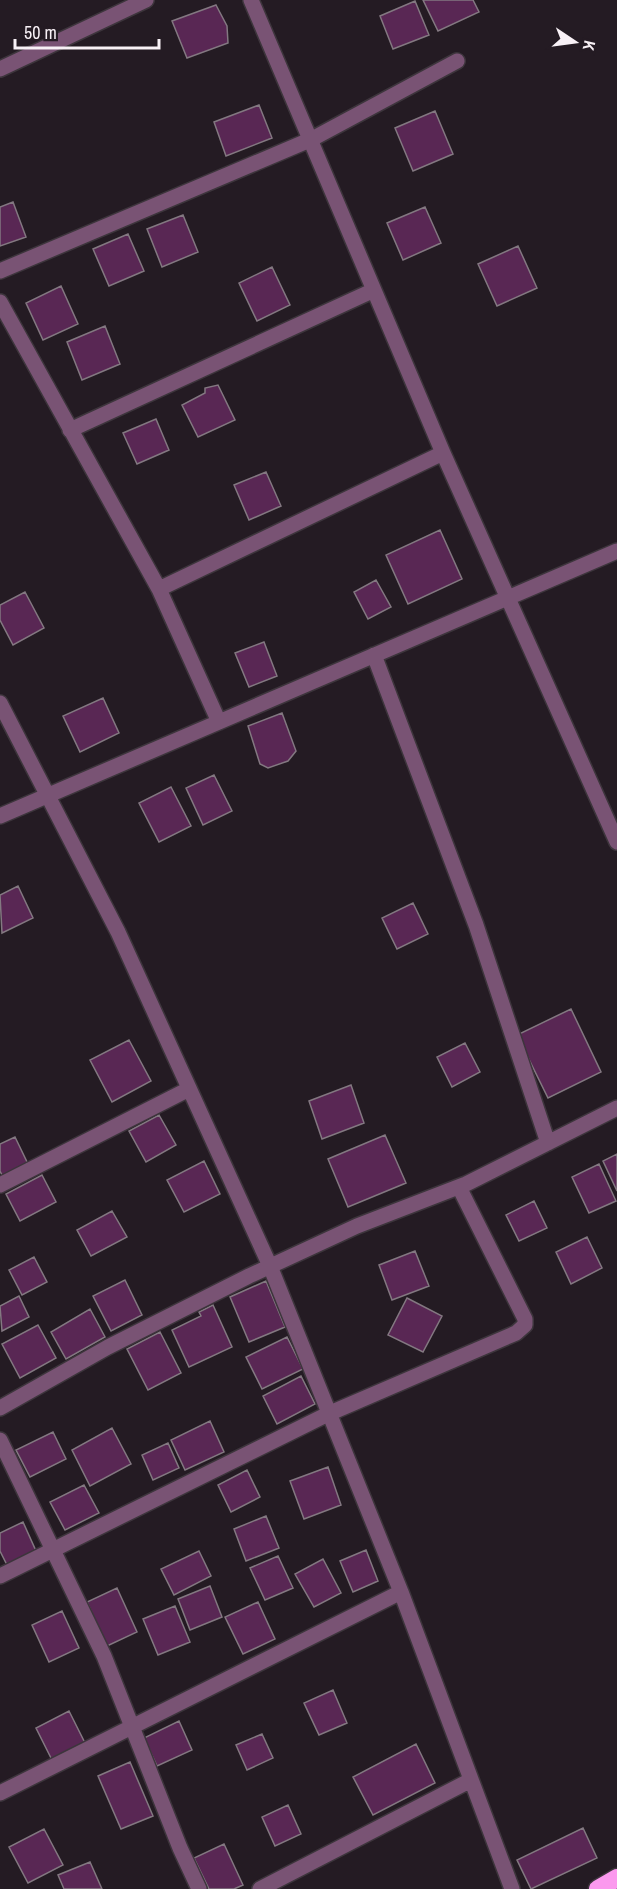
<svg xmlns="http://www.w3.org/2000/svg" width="617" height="1889" font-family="'Archivo Narrow',sans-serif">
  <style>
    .building { fill: #592754; stroke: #837881; stroke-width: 1.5 }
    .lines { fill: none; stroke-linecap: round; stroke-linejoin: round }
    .street-casing { stroke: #3d353c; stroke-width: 18 }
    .highway-casing { stroke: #3d353c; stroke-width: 21 }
    .street { stroke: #795374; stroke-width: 15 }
    .highway { stroke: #fb99ee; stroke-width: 18 }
  </style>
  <rect width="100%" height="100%" fill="#241b23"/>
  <!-- building -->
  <path class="building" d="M423,0H473L479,12L438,31Z
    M415,1L429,35L393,49L380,16Z
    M216,5L227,26L228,43L187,58L172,21Z
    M259,105L272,138L226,156L214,122Z
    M435,111L453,154L413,171L395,128Z
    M13,202L26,237L0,246V207Z
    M425,207L441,243L403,260L387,223Z
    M183,215L198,252L162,267L147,229Z
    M128,234L144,271L109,286L93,249Z
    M518,246L537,288L497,306L478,264Z
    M272,267L290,305L257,321L239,283Z
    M61,286L78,324L43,340L26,303Z
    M105,326L120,364L82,380L67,342Z
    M218,385L235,420L198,437L182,405L205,393V388Z
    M156,419L169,450L137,464L123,433Z
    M266,472L281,506L249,520L234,485Z
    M440,530L462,579L408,604L386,555Z
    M376,580L391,607L368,619L354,592Z
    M25,592L44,628L13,645L0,620V605Z
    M264,642L277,676L249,687L235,653Z
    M103,698L119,733L80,752L63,716Z
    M282,713L296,751L288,761L268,768L260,764L248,726Z
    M214,775L232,811L203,825L186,788Z
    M171,787L191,826L159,842L139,803Z
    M18,886L33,918L2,933L0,895Z
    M413,903L428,934L397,949L382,918Z
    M571,1009L601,1072L548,1098L517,1035Z
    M129,1040L151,1081L112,1102L90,1060Z
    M465,1043L480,1072L452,1087L437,1057Z
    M351,1085L364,1123L322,1139L309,1101Z
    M159,1115L176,1145L146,1162L129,1131Z
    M385,1135L406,1183L348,1207L328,1159Z
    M15,1137L28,1164L3,1177L0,1171V1144Z
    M617,1154V1191L603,1161Z
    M204,1161L220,1194L184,1212L167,1180Z
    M599,1164L616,1201L589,1213L572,1177Z
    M42,1175L56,1202L20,1221L6,1194Z
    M534,1201L547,1228L519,1241L506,1215Z
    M112,1211L127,1237L91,1256L77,1230Z
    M587,1237L602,1268L571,1284L556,1252Z
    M415,1251L429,1286L392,1300L379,1265Z
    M34,1257L47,1282L22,1295L9,1270Z
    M125,1280L142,1315L111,1331L93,1296Z
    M266,1281L285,1327L249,1342L230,1297Z
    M19,1296L29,1317L2,1331L0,1306Z
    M407,1298L442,1316L423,1352L388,1335Z
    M213,1305L232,1347L189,1367L172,1330L201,1316L199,1312Z
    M90,1309L105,1337L66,1359L51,1332Z
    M38,1325L56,1358L20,1378L2,1344Z
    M160,1332L181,1373L148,1390L127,1349Z
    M287,1337L303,1369L262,1389L246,1357Z
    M301,1376L315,1404L277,1424L263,1396Z
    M210,1421L224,1452L185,1470L171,1440Z
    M112,1428L131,1464L90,1486L72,1450Z
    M53,1432L66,1459L30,1477L16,1450Z
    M168,1443L179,1468L153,1480L142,1455Z
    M328,1467L341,1505L304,1519L290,1481Z
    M247,1470L260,1497L231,1512L218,1485Z
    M84,1485L99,1513L65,1530L50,1502Z
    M266,1516L279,1548L246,1561L234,1529Z
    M23,1522L36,1551L7,1565L0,1551V1533Z
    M366,1550L378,1581L353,1592L340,1561Z
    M199,1551L211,1576L174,1595L161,1569Z
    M278,1556L293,1588L265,1600L250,1568Z
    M323,1559L341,1593L314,1607L295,1574Z
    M210,1586L222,1617L190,1630L178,1599Z
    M117,1588L137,1632L107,1646L87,1602Z
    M258,1602L275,1639L243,1654L225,1617Z
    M175,1606L190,1642L158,1655L143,1619Z
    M62,1611L79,1648L49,1662L32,1625Z
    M333,1690L347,1723L319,1735L304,1703Z
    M69,1711L85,1743L52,1760L36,1728Z
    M179,1721L192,1750L157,1766L144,1738Z
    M262,1734L273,1758L247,1770L236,1745Z
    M416,1744L435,1783L373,1815L353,1777Z
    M130,1762L153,1816L121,1829L98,1776Z
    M288,1805L301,1834L275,1846L262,1817Z
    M583,1828L597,1858L531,1889L517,1860Z
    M44,1829L63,1865L28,1883L9,1847Z
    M224,1844L243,1885L234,1889H209L194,1858Z
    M90,1862L102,1889H64L58,1875Z"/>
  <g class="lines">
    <defs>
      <path id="street" d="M251,0L443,453L617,842
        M0,69L146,0
        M0,271L312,139L457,61
        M0,302L159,589L219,722
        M70,430L372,291
        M159,589L443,453
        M374,655L476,925L548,1143
        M0,703L118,932L270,1266L401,1592L512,1889
        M0,816L617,551
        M0,1185L189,1089
        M0,1408L108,1347L249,1276L357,1226L466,1184L617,1108
        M0,1440L104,1656L180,1848L199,1889
        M0,1576L328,1414L516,1333L525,1325V1319L459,1187
        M0,1793L401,1592
        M260,1889L471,1780"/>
      <path id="highway" d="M598,1889L617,1878"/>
    </defs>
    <!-- street casing -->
    <use href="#street" class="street-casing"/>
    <!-- highway casing -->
    <use href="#highway" class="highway-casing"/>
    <!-- street -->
    <use href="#street" class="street"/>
    <!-- highway -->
    <use href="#highway" class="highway"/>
  </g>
  <!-- north arrow -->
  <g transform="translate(575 42) rotate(103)" stroke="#241b23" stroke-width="4.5" paint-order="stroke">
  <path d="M0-4.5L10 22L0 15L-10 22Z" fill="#f8f1f6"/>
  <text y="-9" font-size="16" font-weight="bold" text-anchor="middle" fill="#f8f1f6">K</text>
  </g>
  <!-- scale -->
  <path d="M15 39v9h144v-9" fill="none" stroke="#f8f1f6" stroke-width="3"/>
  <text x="24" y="39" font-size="18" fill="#f8f1f6" stroke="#241b23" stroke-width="4.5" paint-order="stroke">50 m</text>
</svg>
